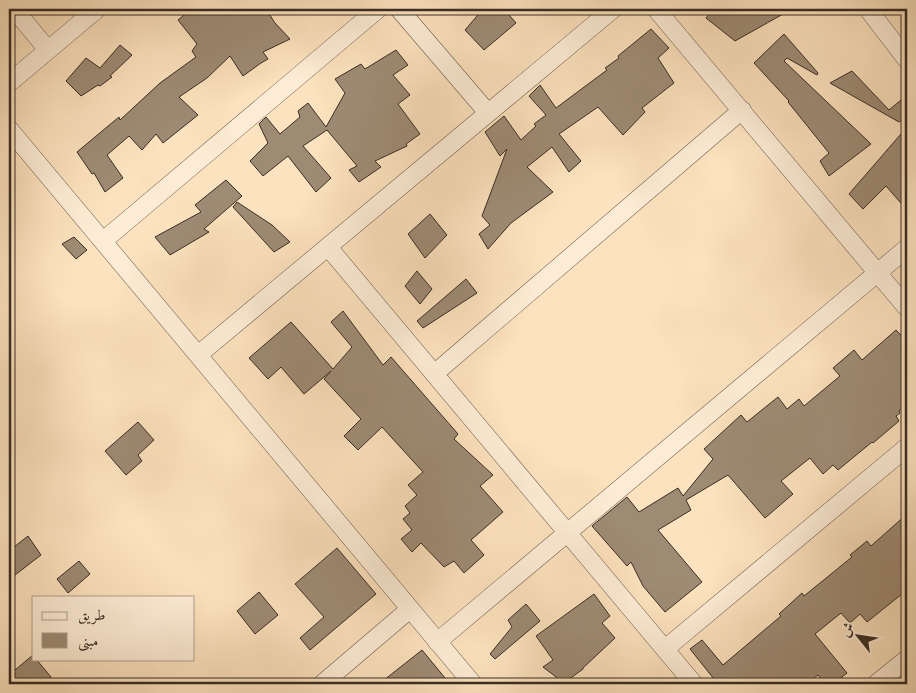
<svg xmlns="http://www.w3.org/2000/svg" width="916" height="693" font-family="'IM FELL Double Pica',Amiri,serif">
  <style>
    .building { fill: #9e8b74; stroke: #382d24 }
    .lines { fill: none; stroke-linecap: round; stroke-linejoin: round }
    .minor-casing { stroke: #695a4a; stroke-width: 19 }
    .minor { stroke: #fdecd5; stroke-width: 18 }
  </style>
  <rect width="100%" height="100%" fill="#fce2be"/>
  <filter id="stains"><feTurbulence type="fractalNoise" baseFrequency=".004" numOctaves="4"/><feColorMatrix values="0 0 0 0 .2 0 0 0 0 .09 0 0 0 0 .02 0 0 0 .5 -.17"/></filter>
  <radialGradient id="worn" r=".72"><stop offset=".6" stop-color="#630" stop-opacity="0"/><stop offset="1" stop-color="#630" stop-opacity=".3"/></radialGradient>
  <!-- building -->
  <path class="building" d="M191,9H266L275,23L290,39L263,52L268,59L261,63L243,76L230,56L207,78L179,97L198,115L163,143L156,134L142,150L129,136L107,155L123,178L105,192L94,173L92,174L77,152L119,117L120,120L160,83L196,57L192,51L197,44L178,20Z
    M483,9H504L516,23L484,50L465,30Z
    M713,9H792L735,41L706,18Z
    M651,29L669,48L658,58L674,83L642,108L645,112L623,135L598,107L559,134L581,161L569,172L552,147L527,167L553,192L511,223L488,249L479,234L490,225L482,216L507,149L500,156L485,132L504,116L521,140L536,126L534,124L546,115L529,96L540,85L556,108L607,70L605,68L619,58L618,56Z
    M784,34L818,73L817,75L787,58L784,61L871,144L829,176L820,161L829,153L788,102L789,101L754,63Z
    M120,45L132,55L110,76L112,77L100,86L98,85L81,96L66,81L86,58L100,68Z
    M396,50L408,65L393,75L410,95L398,104L420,134L406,144L407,146L375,161L381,167L359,182L349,170L357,166L327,130L303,146L331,178L316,192L288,156L263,176L250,161L268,143L259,124L266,117L280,134L300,117L298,111L308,103L326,127L345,93L335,79L361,64L365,69Z
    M852,71L889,110L907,95V116L899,122L830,83Z
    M907,127V210L886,186L863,209L849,194Z
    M226,180L242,196L204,229L209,232L170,255L155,237L201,212L195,205Z
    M237,202L272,225L290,242L274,252L233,207Z
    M430,214L447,235L425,258L408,234Z
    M74,237L87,250L76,259L62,244Z
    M417,271L432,289L420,304L405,286Z
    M466,279L477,293L423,328L417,321Z
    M343,311L383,365L391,357L458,434L454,439L493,475L480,486L503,512L471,540L484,555L464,573L454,561L444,567L421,543L412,552L401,539L412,530L403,519L410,513L405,506L417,495L408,485L423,472L382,427L358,450L344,436L361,419L324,379L331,371L304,394L281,367L268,379L249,358L291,322L333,369L352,347L331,322Z
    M896,330L907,342V404L899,411L900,413L896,416L899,421L873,443L872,442L838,470L833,465L823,474L810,458L781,481L793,494L765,518L728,475L686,500L691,510L658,530L702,582L665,612L643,586L631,562L627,566L592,526L627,497L639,512L678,488L683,496L713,459L704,449L741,415L747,422L778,397L787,409L799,399L804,406L840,376L833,368L854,350L862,360Z
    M138,422L154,440L138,455L142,461L126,475L105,451Z
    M907,514V590L867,622L860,614L850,623L841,613L815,634L847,673L833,684H825L818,675L806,684H718L690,649L702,640L723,665L781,616L779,614L802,593L804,596L852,557L850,555L867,541L871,546Z
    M28,536L41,555L15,575L9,566V551Z
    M337,548L376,594L310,650L300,638L324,617L295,584Z
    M79,561L90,574L68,593L57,579Z
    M259,592L278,615L255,634L237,611Z
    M594,594L610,616L602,623L615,638L583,668V669L564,683L543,667L553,660L536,636Z
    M526,604L540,621L495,659L490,654L512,627L508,620Z
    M422,650L450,684H379Z
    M33,655L34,659H36L51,677L43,684H9V675Z"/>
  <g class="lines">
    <defs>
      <path id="minor" d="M14,9L48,50
        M399,9L488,113
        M656,9L907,308
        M868,9L907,60
        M9,83L97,9
        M9,129L473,684
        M103,241L378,9
        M328,247L694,684
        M198,355L613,9
        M434,374L742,110
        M437,642L907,248
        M665,649L907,447
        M322,684L410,609
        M876,684L907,659"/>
    </defs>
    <!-- minor casing -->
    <use href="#minor" class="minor-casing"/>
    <!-- minor -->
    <use href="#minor" class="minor"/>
  </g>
  <!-- margin -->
  <rect width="916" height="693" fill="none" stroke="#fce2be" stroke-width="30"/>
  <rect x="10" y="10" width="896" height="673" fill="none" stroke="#382d24" stroke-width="2.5"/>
  <rect x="15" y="15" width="886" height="663" fill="none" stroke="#382d24"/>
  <!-- legend -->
  <rect x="32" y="596" width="162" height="65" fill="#fdecd5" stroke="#aea08e"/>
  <rect x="42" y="612" width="25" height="8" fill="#fdecd5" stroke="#aea08e"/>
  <text x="78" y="620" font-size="15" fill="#382d24">طريق</text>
  <rect x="42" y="633" width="25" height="15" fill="#9e8b74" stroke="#aea08e"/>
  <text x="78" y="646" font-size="15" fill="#382d24">مبنى</text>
  <!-- north arrow -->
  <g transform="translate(858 636) rotate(300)" stroke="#fdecd5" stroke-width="4" paint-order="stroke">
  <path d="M0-4L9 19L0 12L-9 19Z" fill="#382d24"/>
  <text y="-8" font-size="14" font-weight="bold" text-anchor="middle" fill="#382d24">ش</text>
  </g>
  <rect width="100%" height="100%" filter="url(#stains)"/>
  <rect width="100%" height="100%" fill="url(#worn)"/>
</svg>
